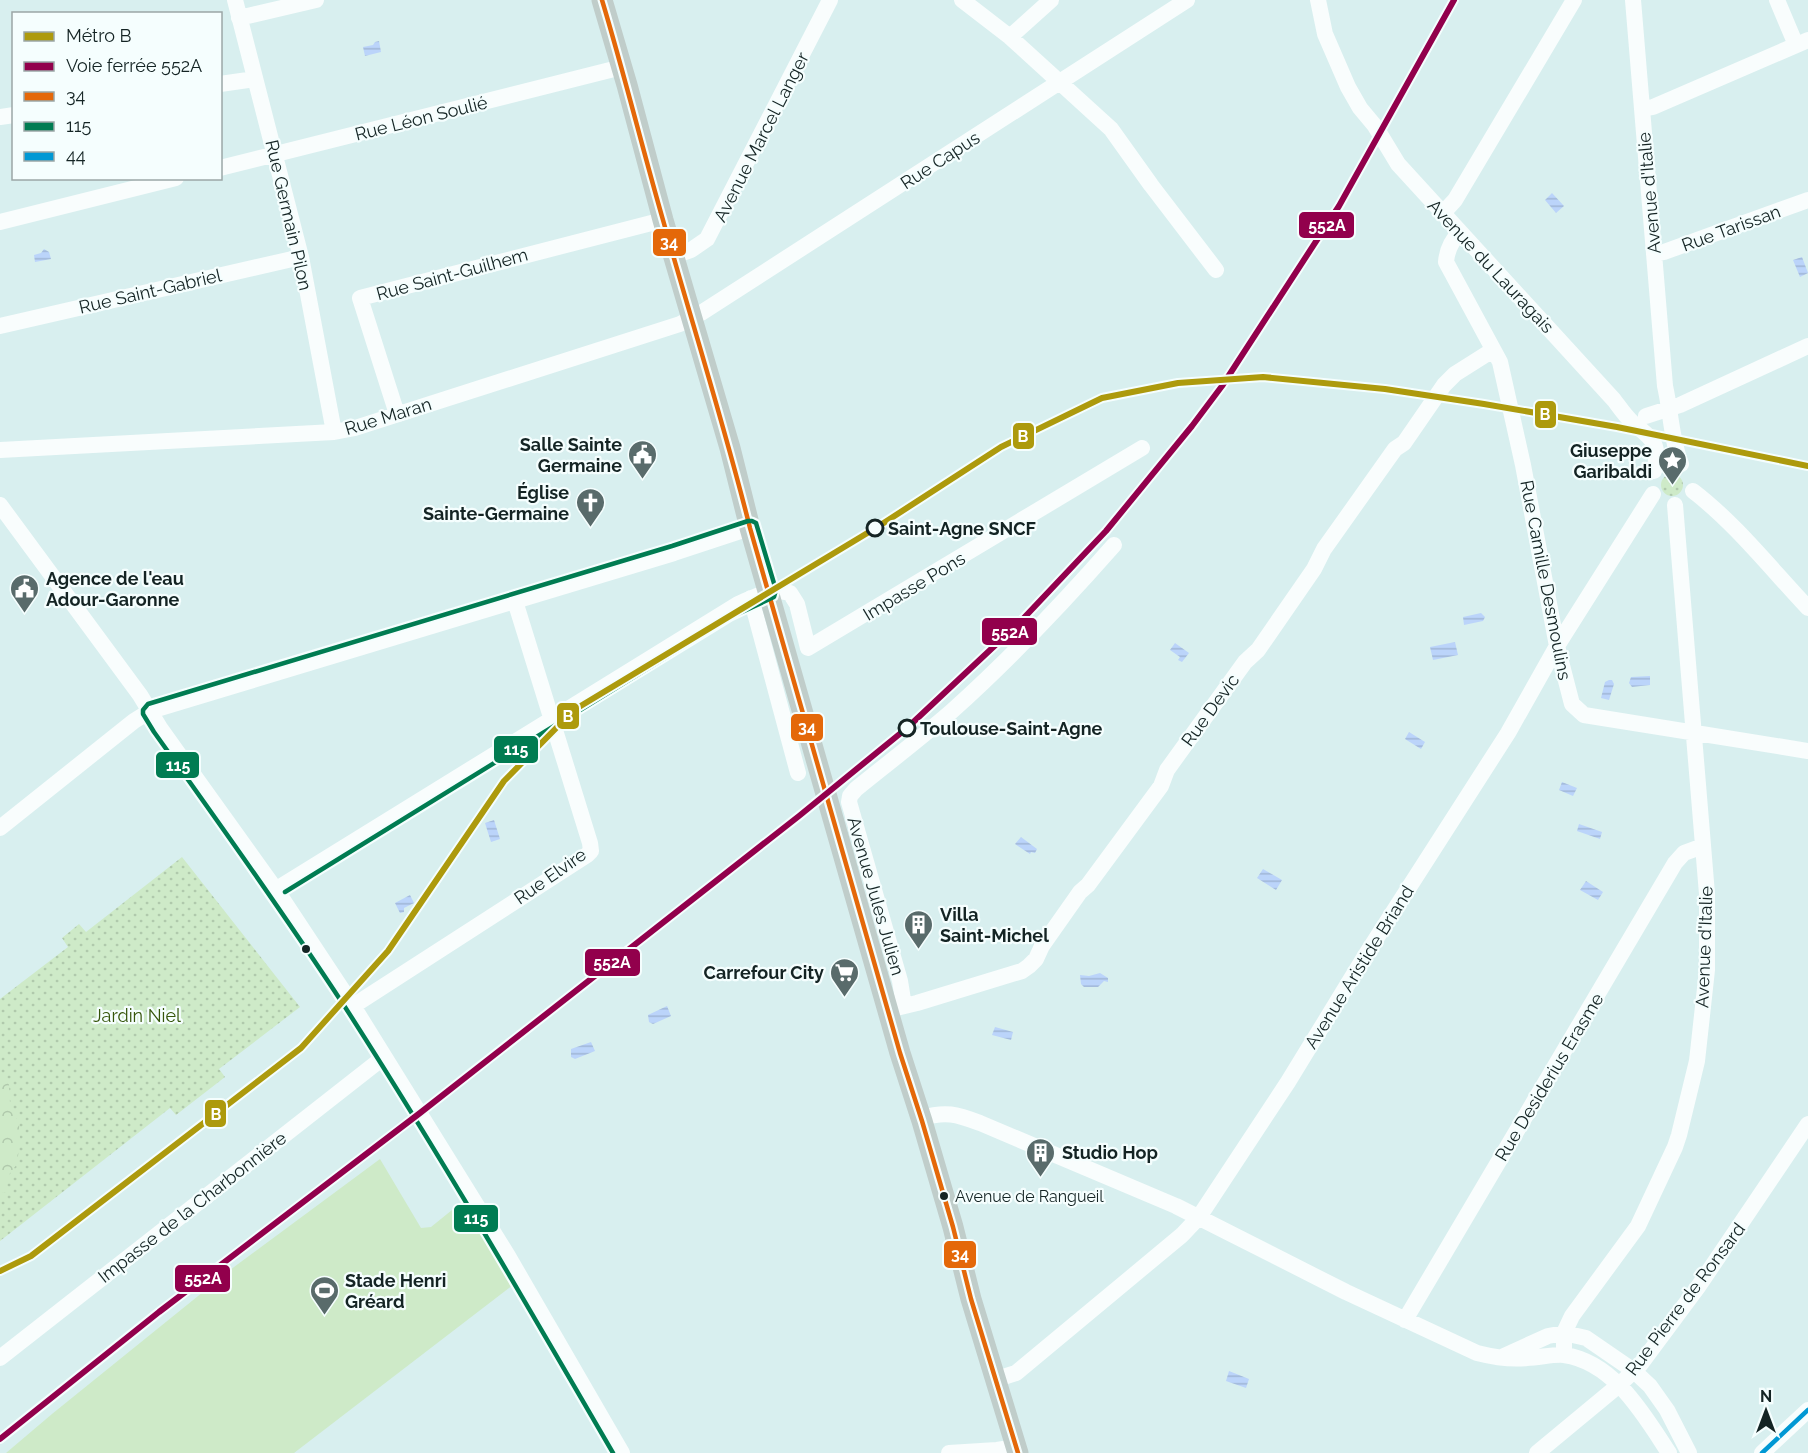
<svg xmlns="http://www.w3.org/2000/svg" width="1808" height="1453" font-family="Raleway,sans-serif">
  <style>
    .grass { fill: url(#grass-dots) }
    .park { fill: url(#park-crowns) }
    .pitch { fill: #ceeac8 }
    .water { fill: url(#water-rules) }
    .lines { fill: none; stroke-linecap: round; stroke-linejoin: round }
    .minor { stroke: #f9fdfd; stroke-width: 16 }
    .major { stroke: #c0cdca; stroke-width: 21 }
    .bus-1-casing { stroke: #f5fefe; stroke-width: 9 }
    .bus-2-casing { stroke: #f5fefe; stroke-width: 9 }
    .bus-3-casing { stroke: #f5fefe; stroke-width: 9 }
    .bus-1 { stroke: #e46809; stroke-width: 4.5 }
    .bus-2 { stroke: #007c52; stroke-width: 4.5 }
    .bus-3 { stroke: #0098d4; stroke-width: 4.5 }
    .rail-1-casing { stroke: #f5fefe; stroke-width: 10 }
    .rail-1 { stroke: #92004c; stroke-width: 6 }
    .metro-1-casing { stroke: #f5fefe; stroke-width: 10 }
    .metro-1 { stroke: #ad9a0d; stroke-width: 6 }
    .stop-dot { fill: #f5fefe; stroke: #142424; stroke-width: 3 }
    .bus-dot { fill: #142424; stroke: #f5fefe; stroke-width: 2 }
    .labels { text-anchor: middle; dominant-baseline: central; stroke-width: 4.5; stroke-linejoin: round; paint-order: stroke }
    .bus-label { font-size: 16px; fill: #142424; stroke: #f5fefe; text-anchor: start }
    .street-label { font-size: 18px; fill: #142424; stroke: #f5fefe }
    .poi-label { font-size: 18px; font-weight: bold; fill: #142424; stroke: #f5fefe; text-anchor: end }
    .stop-label { font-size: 18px; font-weight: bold; fill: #142424; stroke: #f5fefe; text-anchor: start }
    .park-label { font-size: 18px; fill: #35550a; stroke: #f5fefe }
    .line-badge { stroke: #f5fefe; stroke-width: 2 }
    .badge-label { font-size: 16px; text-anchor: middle; font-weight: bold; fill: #fff }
  </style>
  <defs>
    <pattern id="grass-dots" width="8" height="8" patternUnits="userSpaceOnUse" patternTransform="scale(1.5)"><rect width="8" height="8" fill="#ceeac8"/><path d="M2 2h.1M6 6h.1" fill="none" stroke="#b0c9ac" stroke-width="1.8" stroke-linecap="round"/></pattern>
    <pattern id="park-crowns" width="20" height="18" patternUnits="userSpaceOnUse" patternTransform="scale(1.5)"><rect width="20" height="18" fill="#ceeac8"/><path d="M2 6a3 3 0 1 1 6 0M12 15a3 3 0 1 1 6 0" fill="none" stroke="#b0c9ac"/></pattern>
    <pattern id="water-rules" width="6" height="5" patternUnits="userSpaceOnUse" patternTransform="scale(1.5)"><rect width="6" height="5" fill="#bbd4fa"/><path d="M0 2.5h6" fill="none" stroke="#a0b6d6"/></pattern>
  </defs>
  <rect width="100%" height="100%" fill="#d8efef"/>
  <!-- grass -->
  <path class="grass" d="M1661 485a11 11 0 1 1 22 0a11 11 0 1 1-22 0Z
    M182,857L300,1007L219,1069L225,1077L176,1115L170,1108L0,1241V999L68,947L62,938L79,924L86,932Z"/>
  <!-- park -->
  <path class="park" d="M6,1077L9,1085L10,1103L19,1124L20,1140L17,1164L8,1176L5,1193L0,1192V1078Z"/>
  <!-- pitch -->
  <path class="pitch" d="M380,1159L421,1228L431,1227L452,1210L459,1219L468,1212L513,1285L294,1453H6L52,1414L234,1267Z"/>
  <!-- water -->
  <path class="water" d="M379,41L381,52L365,56L363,47L373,45L375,42Z
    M1552,193L1564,206L1556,213L1545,200Z
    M44,249L49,252L51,259L35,262L34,255L41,253Z
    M1802,257L1808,273L1800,277L1793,260Z
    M1481,613L1485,617L1483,621L1464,625L1463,617Z
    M1455,642L1458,655L1433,660L1430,647Z
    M1175,643L1189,653L1182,662L1178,660L1180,657L1170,650Z
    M1650,676V685L1632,687L1629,683L1631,677Z
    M1609,680H1612L1614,684L1609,700L1601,698L1605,682Z
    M1409,732L1425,742L1421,749L1405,739Z
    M1562,782L1577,788L1573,796L1559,790Z
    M494,820L500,839L491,842L485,823Z
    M1579,824L1602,832L1600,839L1577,831Z
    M1021,837L1037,849L1035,853L1031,852L1030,854L1015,844Z
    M1263,869L1282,880L1276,890L1257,878Z
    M1586,881L1603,892L1598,900L1580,890Z
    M410,895L414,903L404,908V912L400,913L395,903Z
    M1100,973L1108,978V982L1104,981L1098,987H1084L1081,984L1080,975L1089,976Z
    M667,1006L671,1016L653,1024L649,1022L648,1015Z
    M995,1027L1013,1032L1011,1040L992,1035Z
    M591,1042L595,1051L575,1059L571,1057V1049Z
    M1229,1371L1249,1379L1246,1388L1226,1381Z"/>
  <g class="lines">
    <!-- minor -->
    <path class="minor" d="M235,0L301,257L334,432
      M962,0L1010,37L1111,129L1151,185L1216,270
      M1318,0L1325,34L1348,87L1360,108L1375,126L1398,164L1614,400C1620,408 1626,417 1633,423C1652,439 1661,443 1654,471
      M1633,0L1665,386C1671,412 1671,439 1681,464
      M1777,0L1796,45
      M239,18L316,0
      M1010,37L1051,0
      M220,84L255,79
      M1642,109L1653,107L1808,40
      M0,117L14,115
      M220,168L622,67
      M1443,213L1455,200L1574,0
      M0,222L176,178
      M1460,232C1451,241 1447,250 1446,262L1500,362L1523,465L1557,646L1572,704L1584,715L1808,751
      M1654,254L1664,252L1808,200
      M674,256L691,250L707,239L830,0
      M0,326L301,257
      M397,414L360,298L663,220
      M1646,416L1680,405L1808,346
      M0,450L334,432L355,428L680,324L701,313L1187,0
      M1693,491C1735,523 1772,570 1808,608
      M0,505L140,695L160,728L281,897L353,1006L508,1256L622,1453
      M751,598L798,773
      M0,828L134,721L150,711L674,553L750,528
      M275,890L738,604C757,596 770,588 790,593L797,604L808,648L1142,448
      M353,1006L587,855L591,851L590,843L515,601
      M904,1006L900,981L849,802L850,796L856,789C888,763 921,738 952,711C1010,659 1063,603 1114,545
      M888,1010L917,1003L1022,971L1029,966L1036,959L1042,946L1080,892L1088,885L1161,786L1167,770L1245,662L1258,650L1314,569L1324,549L1395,449L1404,443L1444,385L1455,374L1493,350
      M921,1118C946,1111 956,1114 980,1123L1176,1206L1346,1292L1477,1353C1493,1357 1511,1360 1527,1358C1539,1358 1552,1354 1564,1355C1614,1362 1644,1415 1669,1453
      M1405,1320L1675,863L1684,853L1703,846
      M1564,1355V1333L1572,1316L1638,1226L1675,1147L1679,1135L1697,1061L1707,970V894L1675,505
      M1504,1356L1548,1336L1564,1333L1586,1338L1634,1371L1650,1386L1667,1410L1689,1453
      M0,1358L384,1057
      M997,1379L1016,1373L1022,1368L1182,1235L1199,1217L1288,1082L1365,956L1508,733L1557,646L1653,494
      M949,1453L997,1450L1016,1447
      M1537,1453L1619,1385L1640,1365L1698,1287L1808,1124
      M1762,1453L1808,1410"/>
    <!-- major -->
    <path class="major" d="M602,0L627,85L663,220L730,448L750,528L900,1053L922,1121L953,1227L971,1299L1018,1453"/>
    <defs>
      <path id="bus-1" d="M602,0C624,73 642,147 663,220C692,323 724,424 750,528L900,1053L922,1121L953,1227L971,1299L1018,1453"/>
      <path id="bus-2" d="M285,892L731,617L774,597L776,590L756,523L752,521H748L672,546L148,704L143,710V714L154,732C219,823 284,914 345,1007C439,1153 526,1303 613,1453"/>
      <path id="bus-3" d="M1762,1453L1808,1410"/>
    </defs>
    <!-- bus-1 casing -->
    <use href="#bus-1" class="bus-1-casing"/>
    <!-- bus-2 casing -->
    <use href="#bus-2" class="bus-2-casing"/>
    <!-- bus-3 casing -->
    <use href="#bus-3" class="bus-3-casing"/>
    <!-- bus-1 -->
    <use href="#bus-1" class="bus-1"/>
    <!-- bus-2 -->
    <use href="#bus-2" class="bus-2"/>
    <!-- bus-3 -->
    <use href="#bus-3" class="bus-3"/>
    <defs>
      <path id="rail-1" d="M0,1439L159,1312L420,1113L799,816L907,728L1020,622L1106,531L1192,426L1222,386L1339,206L1454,0"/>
    </defs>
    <!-- rail-1 casing -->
    <use href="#rail-1" class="rail-1-casing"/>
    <!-- rail-1 -->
    <use href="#rail-1" class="rail-1"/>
    <defs>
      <path id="metro-1" d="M0,1271L31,1256L301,1048L388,951L504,781L574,710L879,526L1001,447L1102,398L1178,383L1263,377L1385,389L1484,404L1617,427L1808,466"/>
    </defs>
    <!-- metro-1 casing -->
    <use href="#metro-1" class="metro-1-casing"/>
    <!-- metro-1 -->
    <use href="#metro-1" class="metro-1"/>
  </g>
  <!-- icons -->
  <defs>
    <symbol id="civic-pin" viewBox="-11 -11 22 30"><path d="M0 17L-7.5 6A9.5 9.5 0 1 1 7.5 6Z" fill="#596b6b" stroke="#f5fefe"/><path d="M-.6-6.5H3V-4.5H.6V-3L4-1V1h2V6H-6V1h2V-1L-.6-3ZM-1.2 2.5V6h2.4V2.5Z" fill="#fff"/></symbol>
    <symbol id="sight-pin" viewBox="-11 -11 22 30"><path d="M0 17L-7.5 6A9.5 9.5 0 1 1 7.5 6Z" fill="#596b6b" stroke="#f5fefe"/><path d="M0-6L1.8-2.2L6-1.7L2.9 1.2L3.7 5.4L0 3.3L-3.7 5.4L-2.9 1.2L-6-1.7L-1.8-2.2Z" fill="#fff"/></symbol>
    <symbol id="church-pin" viewBox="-11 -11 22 30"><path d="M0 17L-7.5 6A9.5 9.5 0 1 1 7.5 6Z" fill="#596b6b" stroke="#f5fefe"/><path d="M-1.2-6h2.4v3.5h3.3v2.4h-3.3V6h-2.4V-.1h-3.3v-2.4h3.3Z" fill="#fff"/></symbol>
    <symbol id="building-pin" viewBox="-11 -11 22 30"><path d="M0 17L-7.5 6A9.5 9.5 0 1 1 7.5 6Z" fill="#596b6b" stroke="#f5fefe"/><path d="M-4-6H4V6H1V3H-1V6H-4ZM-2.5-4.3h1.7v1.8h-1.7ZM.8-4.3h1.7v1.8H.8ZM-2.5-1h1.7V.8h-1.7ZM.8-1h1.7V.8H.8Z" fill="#fff"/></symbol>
    <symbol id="supermarket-pin" viewBox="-11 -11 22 30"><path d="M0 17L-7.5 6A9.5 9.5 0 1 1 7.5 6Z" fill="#596b6b" stroke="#f5fefe"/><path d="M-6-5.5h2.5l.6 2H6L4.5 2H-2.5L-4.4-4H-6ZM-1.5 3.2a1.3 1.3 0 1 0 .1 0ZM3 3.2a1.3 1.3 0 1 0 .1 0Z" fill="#fff"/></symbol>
    <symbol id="stadium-pin" viewBox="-11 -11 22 30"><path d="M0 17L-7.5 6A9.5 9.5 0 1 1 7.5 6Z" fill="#596b6b" stroke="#f5fefe"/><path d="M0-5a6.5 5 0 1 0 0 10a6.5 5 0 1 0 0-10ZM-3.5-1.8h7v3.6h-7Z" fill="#fff"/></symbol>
  </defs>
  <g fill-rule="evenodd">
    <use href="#civic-pin" x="626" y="438" width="33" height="45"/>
    <use href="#sight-pin" x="1656" y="444" width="33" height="45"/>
    <use href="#church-pin" x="574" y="486" width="33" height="45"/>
    <use href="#civic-pin" x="8" y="572" width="33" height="45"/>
    <use href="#building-pin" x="902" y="908" width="33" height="45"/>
    <use href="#supermarket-pin" x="828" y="956" width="33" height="45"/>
    <use href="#building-pin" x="1024" y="1136" width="33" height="45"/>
    <use href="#stadium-pin" x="308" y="1274" width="33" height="45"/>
  </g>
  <!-- markers -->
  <g class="stop-dot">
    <circle cx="875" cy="528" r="8"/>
    <circle cx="907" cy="728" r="8"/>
  </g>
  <g class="bus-dot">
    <circle cx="306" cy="949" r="5"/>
    <circle cx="944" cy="1196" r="5"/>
  </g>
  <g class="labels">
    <!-- bus labels -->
    <g class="bus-label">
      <text x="955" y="1196">Avenue de Rangueil</text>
    </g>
    <!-- street labels -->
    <g class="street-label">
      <text transform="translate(421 118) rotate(-14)">Rue Léon Soulié</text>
      <text transform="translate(761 137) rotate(-63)">Avenue Marcel Langer</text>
      <text transform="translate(940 160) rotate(-33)">Rue Capus</text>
      <text transform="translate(1649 193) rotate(-95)">Avenue d'Italie</text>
      <text transform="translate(289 215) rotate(77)">Rue Germain Pilon</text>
      <text transform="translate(1731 228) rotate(-20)">Rue Tarissan</text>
      <text transform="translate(1491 266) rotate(47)">Avenue du Lauragais</text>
      <text transform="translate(452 274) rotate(-15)">Rue Saint-Guilhem</text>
      <text transform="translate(150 291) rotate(-13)">Rue Saint-Gabriel</text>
      <text transform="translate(388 416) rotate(-17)">Rue Maran</text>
      <text transform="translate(1546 580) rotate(79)">Rue Camille Desmoulins</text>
      <text transform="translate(914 586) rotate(-31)">Impasse Pons</text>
      <text transform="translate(1210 710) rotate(-54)">Rue Devic</text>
      <text transform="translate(550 876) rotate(-35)">Rue Elvire</text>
      <text transform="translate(876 896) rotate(74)">Avenue Jules Julien</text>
      <text transform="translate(1704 947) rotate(-88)">Avenue d'Italie</text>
      <text transform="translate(1359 967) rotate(-58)">Avenue Aristide Briand</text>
      <text transform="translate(1549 1077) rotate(-59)">Rue Desiderius Erasme</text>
      <text transform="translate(192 1207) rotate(-38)">Impasse de la Charbonnière</text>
      <text transform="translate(1685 1299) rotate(-53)">Rue Pierre de Ronsard</text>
    </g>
    <!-- poi labels -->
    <g class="poi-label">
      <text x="622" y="444">Salle Sainte<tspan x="622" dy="21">Germaine</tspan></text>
      <text x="1652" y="450">Giuseppe<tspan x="1652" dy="21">Garibaldi</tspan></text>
      <text x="569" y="492">Église<tspan x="569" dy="21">Sainte-Germaine</tspan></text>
      <text x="46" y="578" text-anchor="start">Agence de l'eau<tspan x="46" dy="21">Adour-Garonne</tspan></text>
      <text x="940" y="914" text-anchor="start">Villa<tspan x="940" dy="21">Saint-Michel</tspan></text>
      <text x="824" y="972">Carrefour City</text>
      <text x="1062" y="1152" text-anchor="start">Studio Hop</text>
      <text x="345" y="1280" text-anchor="start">Stade Henri<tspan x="345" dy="21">Gréard</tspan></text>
    </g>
    <!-- stop labels -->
    <g class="stop-label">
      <text x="888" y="528">Saint-Agne SNCF</text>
      <text x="920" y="728">Toulouse-Saint-Agne</text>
    </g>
    <!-- park labels -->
    <g class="park-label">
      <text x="137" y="1015">Jardin Niel</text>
    </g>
  </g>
  <g class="line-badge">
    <rect x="1298" y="211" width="57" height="28" rx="6" fill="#92004c"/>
    <rect x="652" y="228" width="35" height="29" rx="6" fill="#e46809"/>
    <rect x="1534" y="400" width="23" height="29" rx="6" fill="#ad9a0d"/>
    <rect x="1012" y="422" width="23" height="28" rx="6" fill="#ad9a0d"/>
    <rect x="981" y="617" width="57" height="29" rx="6" fill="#92004c"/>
    <rect x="556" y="702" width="24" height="28" rx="6" fill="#ad9a0d"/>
    <rect x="790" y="713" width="34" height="29" rx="6" fill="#e46809"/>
    <rect x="493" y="735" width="46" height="29" rx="6" fill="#007c52"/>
    <rect x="155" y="751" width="45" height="28" rx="6" fill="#007c52"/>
    <rect x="584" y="948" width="57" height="29" rx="6" fill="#92004c"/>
    <rect x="204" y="1099" width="23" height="29" rx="6" fill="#ad9a0d"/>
    <rect x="453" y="1204" width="46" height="29" rx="6" fill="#007c52"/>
    <rect x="943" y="1240" width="34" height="29" rx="6" fill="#e46809"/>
    <rect x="174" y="1264" width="57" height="29" rx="6" fill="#92004c"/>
  </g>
  <g class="badge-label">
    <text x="1327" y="231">552A</text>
    <text x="669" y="248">34</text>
    <text x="1545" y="420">B</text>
    <text x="1023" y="442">B</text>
    <text x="1010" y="638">552A</text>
    <text x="568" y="722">B</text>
    <text x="807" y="733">34</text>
    <text x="516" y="755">115</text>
    <text x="178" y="771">115</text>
    <text x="612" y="968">552A</text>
    <text x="216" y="1120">B</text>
    <text x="476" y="1224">115</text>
    <text x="960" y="1260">34</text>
    <text x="203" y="1284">552A</text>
  </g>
  <!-- legend -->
  <rect x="12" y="12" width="210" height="168" fill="#f5fefe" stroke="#9ba7a7" stroke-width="1.5"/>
  <rect x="24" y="32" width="30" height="9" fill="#ad9a0d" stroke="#9ba7a7" stroke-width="1.5"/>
  <text x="66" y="42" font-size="18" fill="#142424">Métro B</text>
  <rect x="24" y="62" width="30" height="9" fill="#92004c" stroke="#9ba7a7" stroke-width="1.5"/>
  <text x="66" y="72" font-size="18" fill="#142424">Voie ferrée 552A</text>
  <rect x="24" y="92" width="30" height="9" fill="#e46809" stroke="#9ba7a7" stroke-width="1.5"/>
  <text x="66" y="102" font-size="18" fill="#142424">34</text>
  <rect x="24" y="122" width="30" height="9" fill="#007c52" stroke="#9ba7a7" stroke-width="1.5"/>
  <text x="66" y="132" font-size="18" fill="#142424">115</text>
  <rect x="24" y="152" width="30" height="9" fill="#0098d4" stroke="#9ba7a7" stroke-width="1.5"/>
  <text x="66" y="162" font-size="18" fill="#142424">44</text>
  <!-- north arrow -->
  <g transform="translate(1766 1411)" stroke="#f5fefe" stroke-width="4.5" paint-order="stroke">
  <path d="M0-4.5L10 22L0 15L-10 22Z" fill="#142424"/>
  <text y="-9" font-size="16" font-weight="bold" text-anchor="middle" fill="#142424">N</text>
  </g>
</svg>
